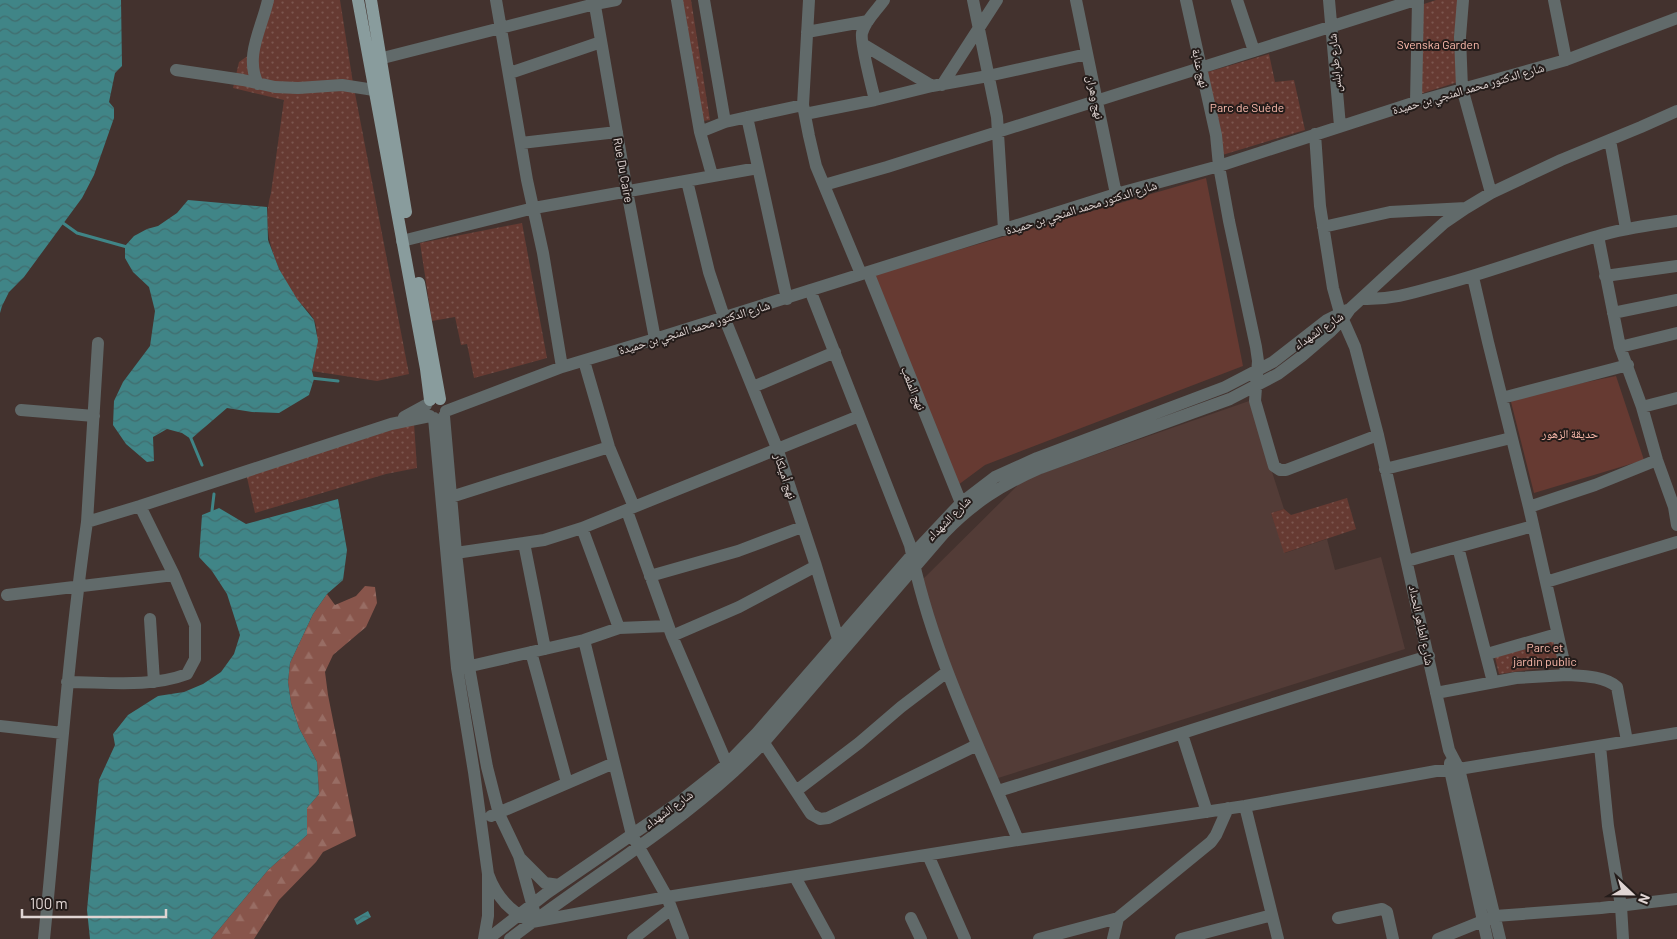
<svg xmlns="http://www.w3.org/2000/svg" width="1677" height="939" font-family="Barlow,'Noto Naskh Arabic',sans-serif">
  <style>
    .built { fill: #533c37 }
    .grass { fill: url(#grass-dots) }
    .forest { fill: url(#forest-firs) }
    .garden { fill: #663a32 }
    .water { fill: url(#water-waves) }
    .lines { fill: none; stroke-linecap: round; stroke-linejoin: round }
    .stream { stroke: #408587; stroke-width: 3 }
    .minor { stroke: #616a6a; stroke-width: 12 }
    .major { stroke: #899c9d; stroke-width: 12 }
    .labels { text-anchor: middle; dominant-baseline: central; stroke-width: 4; stroke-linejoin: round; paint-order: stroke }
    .park-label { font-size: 12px; fill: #fdbbad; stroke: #241c1a }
    .street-label { font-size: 12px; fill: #e0d5d3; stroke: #241c1a }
  </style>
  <defs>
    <pattern id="grass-dots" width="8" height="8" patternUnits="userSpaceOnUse" patternTransform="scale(1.25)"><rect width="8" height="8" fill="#663a32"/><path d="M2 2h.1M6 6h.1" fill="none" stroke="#7c564f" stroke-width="1.8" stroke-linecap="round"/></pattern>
    <pattern id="forest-firs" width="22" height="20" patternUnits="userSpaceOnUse" patternTransform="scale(1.25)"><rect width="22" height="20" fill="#88554b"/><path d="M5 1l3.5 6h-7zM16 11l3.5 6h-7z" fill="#986d64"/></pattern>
    <pattern id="water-waves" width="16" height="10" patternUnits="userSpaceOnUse" patternTransform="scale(1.25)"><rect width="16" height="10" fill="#408587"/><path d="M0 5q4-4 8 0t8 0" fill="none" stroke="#416d6e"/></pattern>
  </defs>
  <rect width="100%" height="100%" fill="#43322e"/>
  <!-- built -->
  <path class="built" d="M1249,401L1284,509L1271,513L1285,553L1327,539L1335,570L1381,557L1405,649L995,779L916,586L1023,480Z"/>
  <!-- grass -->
  <path class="grass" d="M273,0H340L353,83L409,374L377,381L312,371C315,354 320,339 315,322C312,313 301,305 296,298C275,267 260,231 271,193L284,100L233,88L239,62L259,48Z
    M673,0H691L710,120L696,122Z
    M1436,0H1458L1461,81L1417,95L1415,7Z
    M1269,54L1275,82L1294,80L1305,130L1219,156L1201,74Z
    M522,223L547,358L474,378L467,344L461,345L455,317L432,321L420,243Z
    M414,423L417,468L386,474L255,513L246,473Z
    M1347,498L1356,529L1284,553L1271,513L1284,509L1291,515Z
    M1556,636L1563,665L1499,674L1494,653Z"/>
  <!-- forest -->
  <path class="forest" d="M365,586L375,587L377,603L366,627L333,655L325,672L328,695L356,836L323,852L316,862L279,900L254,939H211L268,870L307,835V808L319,794L317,762L299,728L291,703L288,682L290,663L313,614L327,594L335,605L356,596Z"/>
  <!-- garden -->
  <path class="garden" d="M1206,178L1243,366L985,465L954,488L872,275Z
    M1616,376L1644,460L1534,493L1510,398Z"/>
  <!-- water -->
  <path class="water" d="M0,0H121L122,66L115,73L109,102L114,108V118L94,175L82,198L24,277L9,292L2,306L0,313Z
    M188,200L267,207L268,240L279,269L297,299L314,320L318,341L312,371L314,379L309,395L279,413L252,412L227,408L191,439L182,433L167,429L153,437L154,461L147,462L126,444L113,425L114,401L123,382L150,346L155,311L149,287L133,272L125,258V246L134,236L147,229L158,226L177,213Z
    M338,499L347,550L343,580L327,594L313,614L290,663L288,682L291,703L299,728L317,762L319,794L307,808V835L268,870L211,939H90L87,910L99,780L115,745L113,734L128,715L158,696L184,692L203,684L221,672L234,654L240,635L227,594L212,571L199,557L202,515L219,508L246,524Z
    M368,911L371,917L357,925L354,919Z"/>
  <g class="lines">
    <!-- stream -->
    <path class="stream" d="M63,223L77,233L127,247
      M311,378L338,381
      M190,436L202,465
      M212,511L214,494"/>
    <!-- minor -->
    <path class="minor" d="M496,0L527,180L543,253L562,367
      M594,0L627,191L655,339
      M677,0L700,132L712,175
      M704,0L725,122
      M809,0L803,105L809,136L816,166L861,274
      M973,0L997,117L1004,230
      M1076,0L1116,194
      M1186,0L1216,135L1219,166L1229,221L1256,347L1258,361L1255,401L1274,466L1280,470H1286L1378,435
      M1237,0L1254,51
      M1329,0L1340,126
      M1463,0L1460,37L1462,88L1491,193
      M1554,0L1566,60
      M807,32L868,21
      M864,45L932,86
      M371,61L595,4L616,0
      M176,70L243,80L275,87L298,88L342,85L374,90
      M510,73L601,42
      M258,84C244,56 262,28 268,0
      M942,85L997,0
      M875,100C872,88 860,42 862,33C865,21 877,10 884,0
      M1416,102L1418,0
      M805,114L875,100L932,86L988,76L1087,54
      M747,117L787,299
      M700,132L725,122L803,105
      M1315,134L1320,206L1333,288L1340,313L1355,347L1378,435L1449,750L1459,769L1500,939
      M1610,140L1626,229
      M521,143L617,132
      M687,181L709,272L724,317L777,448L816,566L838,639
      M824,185L887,167L1415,0
      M1323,227L1390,212L1466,208
      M1598,236L1620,347L1642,407L1657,460L1674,507L1677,525
      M402,241L534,208L758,168
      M868,272L961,503
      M1605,276L1677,266
      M1473,277L1488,342L1529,507L1567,675C1583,676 1604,676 1617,687L1627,741
      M810,290L910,545C930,648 978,743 1018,840
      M1362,299C1391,300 1413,293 1441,285C1494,271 1545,251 1598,236C1624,228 1650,225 1677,221
      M1613,313L1677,300
      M1620,347L1677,333
      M584,361L609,447L634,507
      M753,387L835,352
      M1502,398L1628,365
      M1642,407L1677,398
      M21,410L94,416
      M446,411L562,367L655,339L1116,194L1219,166L1416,102L1566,60L1677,18
      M444,416L456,553L469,667L479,723L487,767L499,814L519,856L534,911
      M404,417L426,405
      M434,418L457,668L474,772L488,874V916L484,939
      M1385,469L1511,438
      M451,497L609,447
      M1529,507L1595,485L1657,460
      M627,511L672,636L730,771
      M87,522L98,343
      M582,528L619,628
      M524,543L545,649
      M1458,547L1493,682
      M449,554L544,540L582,528L859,416
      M1407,561L1533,526
      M650,576L738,551L802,527
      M1546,582L1677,542
      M7,595L174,575
      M150,619L154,682
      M672,636L739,607L816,566
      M584,640L632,835L667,897L683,939
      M531,652L567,783
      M1487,654L1557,634
      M462,668L584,640L619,628L668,626
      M67,682C106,682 150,688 187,674L195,659V625L174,575L140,506
      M1436,693L1516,678L1567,675
      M0,726L63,733
      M1182,734L1207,812
      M760,737L811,814L820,819L828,818L977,745
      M1600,746L1608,826L1621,906L1623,939
      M1450,763V770L1487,939
      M796,791L859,743L901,707L947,672
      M998,791C1142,747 1284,699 1429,656
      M1245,806L1278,939
      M491,816L614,763
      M928,855L965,939
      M520,858L545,883L559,885
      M488,874C496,897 510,912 532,922L667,897L1018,840L1245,806L1436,771L1459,769L1677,733
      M795,877L829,939
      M911,918L921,939
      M1338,918L1382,909L1387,912L1393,939
      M44,939C58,800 67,660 87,522L140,506L391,424L430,416
      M488,939L547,893L678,803L726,765L757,733L912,555L961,503L995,477L1037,458L1225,387L1273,362L1327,320L1347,310
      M510,939C595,873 690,820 764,742L944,533C973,503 1001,485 1040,468L1230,399L1278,374L1302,356L1330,332L1343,319L1350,309L1402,261L1444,223L1466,208L1491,193L1561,160L1641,127L1677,111
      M633,939L671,909
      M1039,939L1118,918L1211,842L1216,835L1228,808
      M1113,939L1118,918
      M1181,939L1272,915
      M1438,939L1495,916L1601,908L1677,899"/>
    <!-- major -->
    <path class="major" d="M358,0L426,369L430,400
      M371,0L406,212
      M419,283L440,399"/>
  </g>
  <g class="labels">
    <!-- park labels -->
    <g class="park-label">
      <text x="1438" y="44">Svenska Garden</text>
      <text x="1247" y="107">Parc de Suède</text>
      <text x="1570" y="433">حديقة الزهور</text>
      <text x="1545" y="647">Parc et<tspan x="1545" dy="14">jardin public</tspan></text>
    </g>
    <!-- street labels -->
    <g class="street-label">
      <text transform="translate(1334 63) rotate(-95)">شارع طرابلس</text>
      <text transform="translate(1201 68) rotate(77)">نهج عنابة</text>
      <text transform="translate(1468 88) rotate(-16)">شارع الدكتور محمد المنجي بن حميدة</text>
      <text transform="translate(1096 97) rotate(78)">نهج وهران</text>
      <text transform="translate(624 170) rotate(80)">Rue Du Caire</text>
      <text transform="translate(1081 207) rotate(-17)">شارع الدكتور محمد المنجي بن حميدة</text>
      <text transform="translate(694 327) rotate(-17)">شارع الدكتور محمد المنجي بن حميدة</text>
      <text transform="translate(1318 330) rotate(-34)">شارع الشهداء</text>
      <text transform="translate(914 388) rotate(68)">نهج الملعب</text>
      <text transform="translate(786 476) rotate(72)">نهج أميلكار</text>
      <text transform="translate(948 518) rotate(-45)">شارع الشهداء</text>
      <text transform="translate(1422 625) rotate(78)">شارع الطاهر الحداد</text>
      <text transform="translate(668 809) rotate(-36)">شارع الشهداء</text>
    </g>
  </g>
  <!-- north arrow -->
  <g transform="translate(1632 894) rotate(112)" stroke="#241c1a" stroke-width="4" paint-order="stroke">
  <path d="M0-4L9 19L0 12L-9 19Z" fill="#e0d5d3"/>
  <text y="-8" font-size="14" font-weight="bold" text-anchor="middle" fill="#e0d5d3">N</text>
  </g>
  <!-- scale -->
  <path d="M22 909v8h144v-8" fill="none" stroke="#e0d5d3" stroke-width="2.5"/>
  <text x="30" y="909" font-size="15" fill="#e0d5d3" stroke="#241c1a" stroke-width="4" paint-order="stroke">100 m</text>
</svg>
